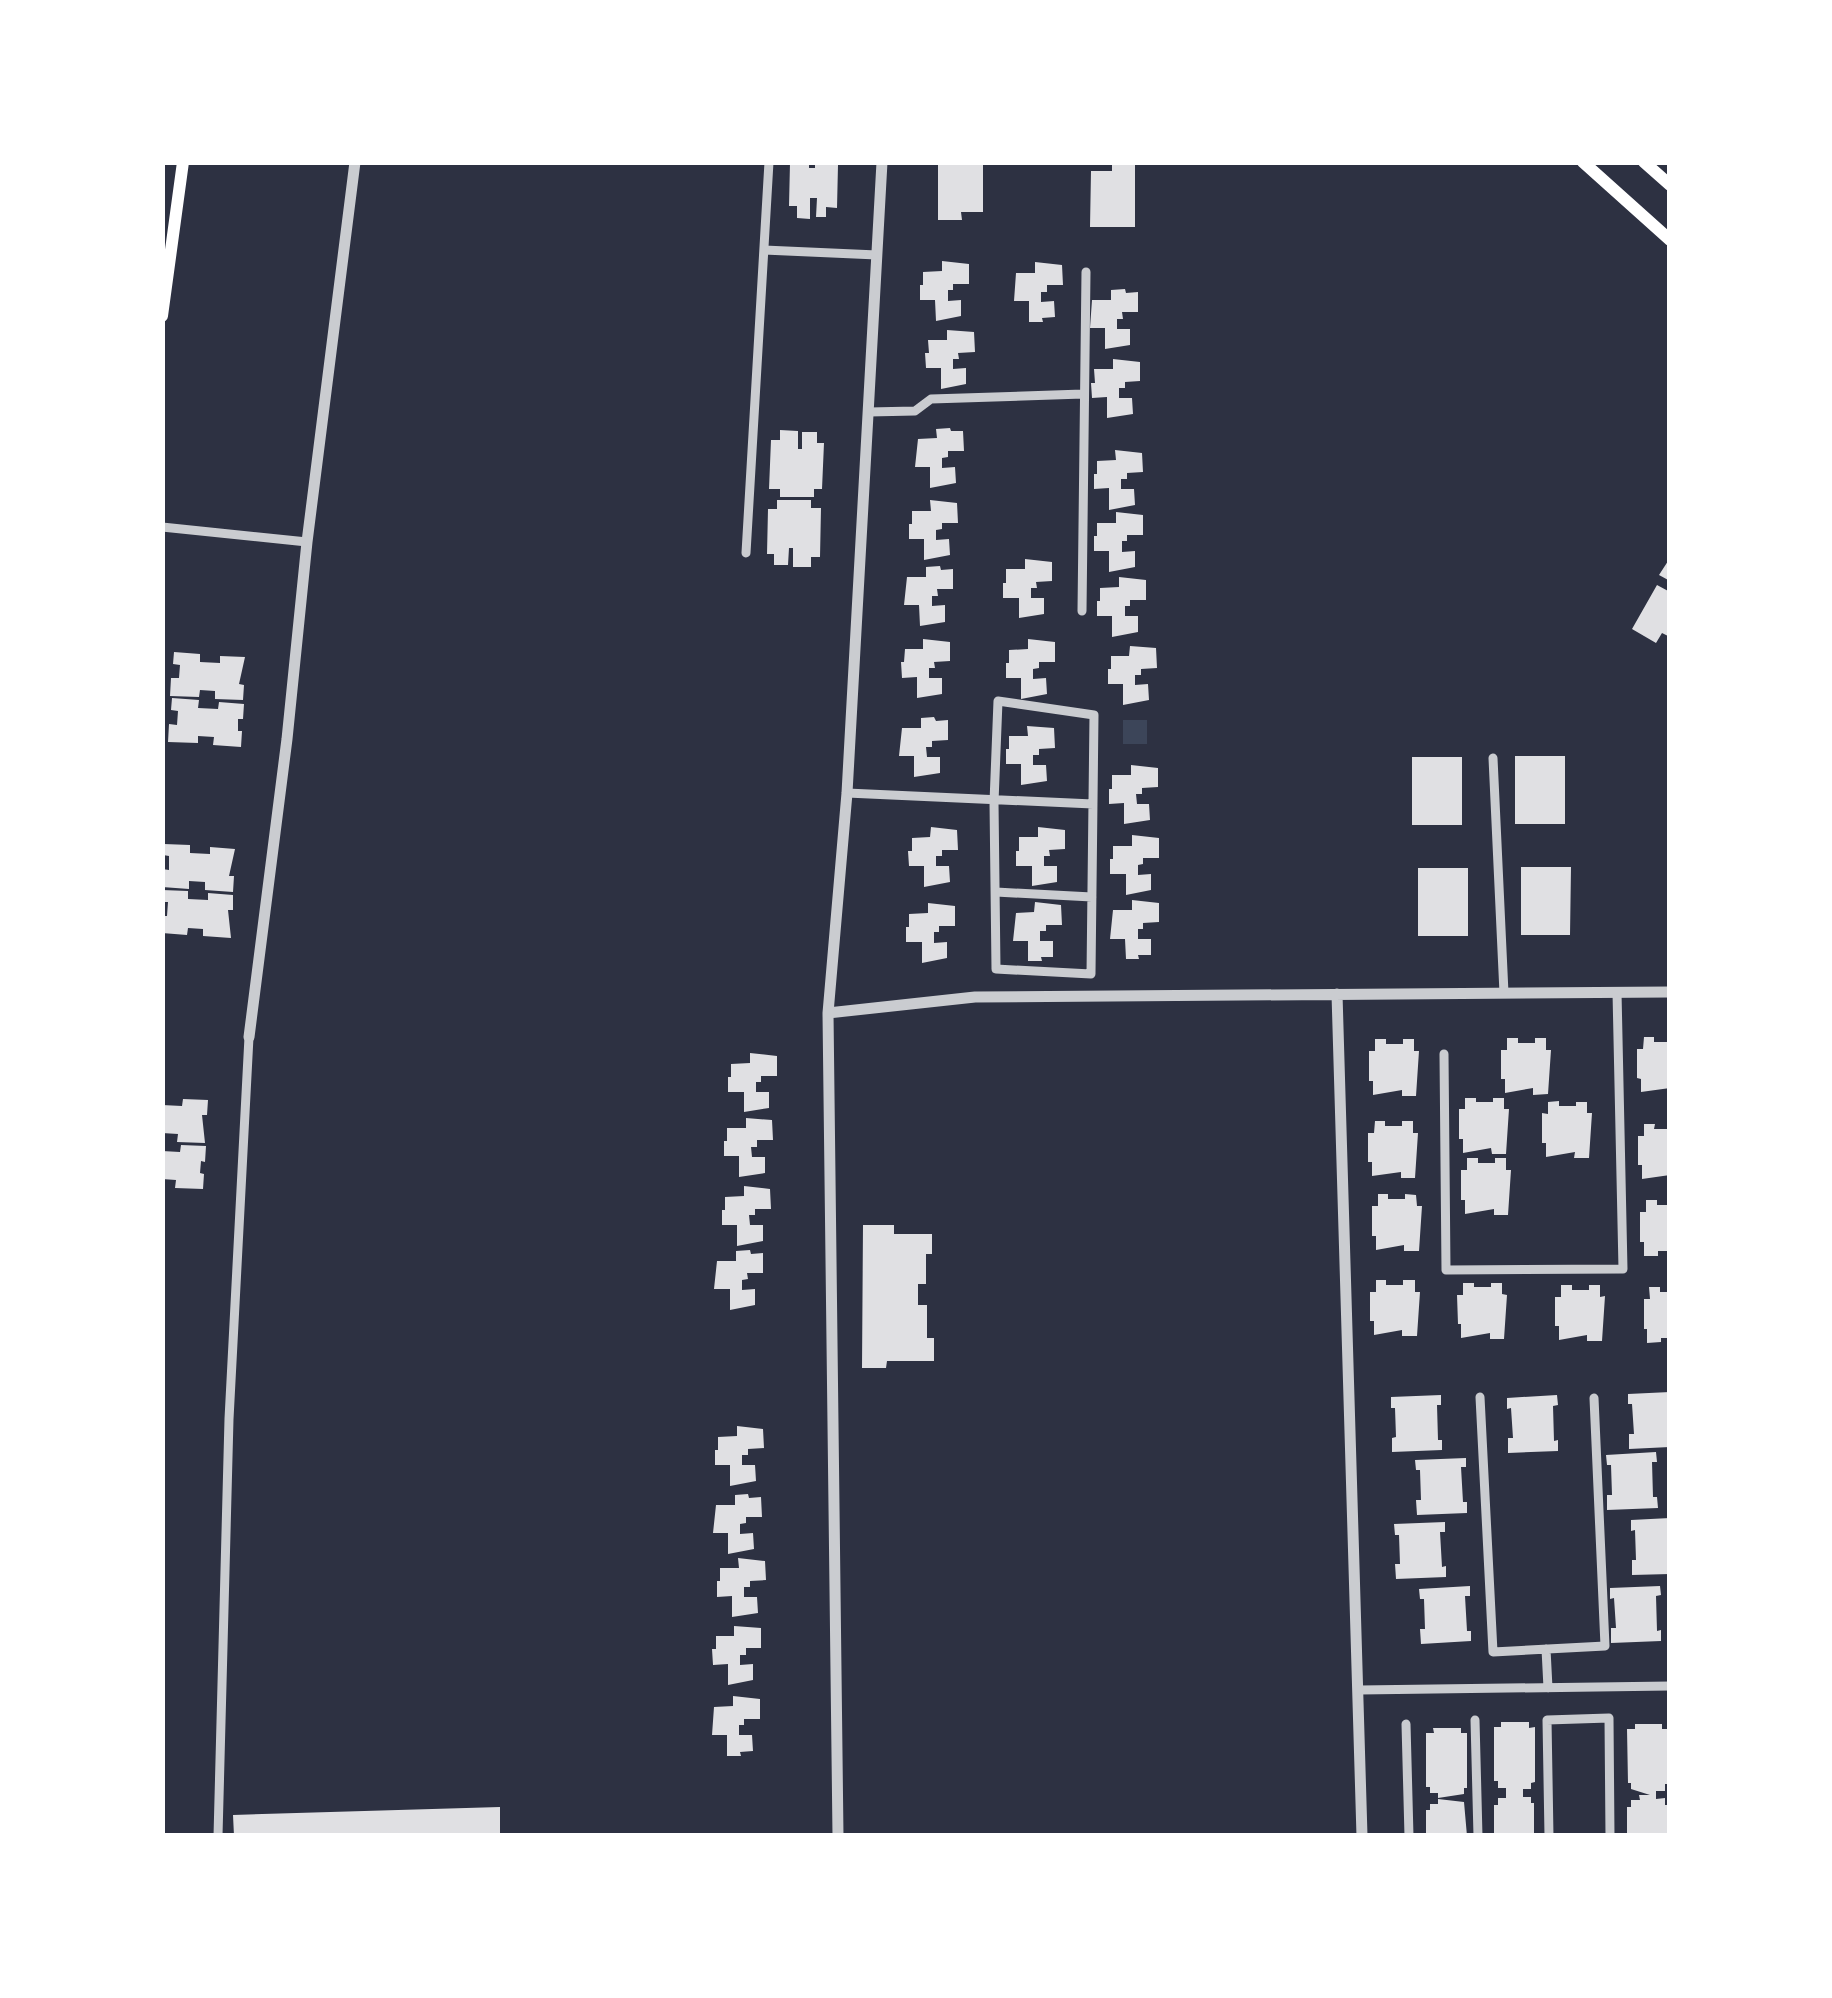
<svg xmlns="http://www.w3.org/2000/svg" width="1832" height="1998" font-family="Roboto,sans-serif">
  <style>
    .green { fill: #3c4559 }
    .building { fill: #e0e0e3 }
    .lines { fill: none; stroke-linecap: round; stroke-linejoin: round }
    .minor { stroke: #caccd0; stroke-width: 9 }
    .tertiary { stroke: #caccd0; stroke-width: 11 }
    .secondary { stroke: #fff; stroke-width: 12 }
  </style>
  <rect width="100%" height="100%" fill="#2d3142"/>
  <!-- green -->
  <path class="green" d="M1123,720H1147V744H1123Z"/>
  <!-- building -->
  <path class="building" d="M809,162V168H815V162L838,165L837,208L826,207V217H816L817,198H810V219L797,218V206H789L790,163Z
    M938,162H983V212H961L962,220H938Z
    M1135,163V227H1090L1091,171H1112V164Z
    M942,261L969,264V284H953V290H948V301L961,300V316L936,321L935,300H920V285H923V272L942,271Z
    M1035,262L1062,265L1063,285H1047V292H1041V302L1054,301L1055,317L1042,318L1043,322H1029V301H1014L1016,273H1035Z
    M1125,289L1126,293L1138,292V312H1122L1123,319H1117V329H1130V345L1105,349V328H1090L1092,300H1111V290Z
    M947,330L974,332L975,352L958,353L959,359H953V369L966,368V384L941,389V368H926L925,353H929L928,340H947Z
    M1113,359L1140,362V381L1125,382V388H1119V398H1132L1133,414L1107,418V397L1092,398L1091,383H1095L1094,369H1113Z
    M950,428L951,431H963L964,451H948V457L942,458V468L955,467L956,483L930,488V467H915L918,439L937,438L936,429Z
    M780,430L798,431V449H802V432H817V443H824L822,489H814V497H780V489H769L771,440H780Z
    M1115,450L1142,453L1143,472L1127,473V479H1121V489H1134L1135,505L1109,510V488L1094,489V474H1097V461L1116,460Z
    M777,500H811V508H821L820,557H811V567H793V548H789L788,565H774V554H767L768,509H777Z
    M930,500L957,503L958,523H942V529L936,530V540L949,539L950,555L924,560V539H909V524H912V511H931Z
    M1116,512L1143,515V535H1127V541H1122V552L1135,551V567L1109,572V551H1094V536H1097V523H1116Z
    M1670,558V581L1659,575Z
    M1025,559L1052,562V581L1036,582L1037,588H1031V598H1044V614L1019,618V598H1003V583H1006V569H1025Z
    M940,566L941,570L953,569V589H937L938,596H932V606L945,605V622L920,626L919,605H904L907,577H926V567Z
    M1119,577L1146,580V600H1130V606H1125V616H1138V632L1112,637V616H1097V601H1100V588L1119,587Z
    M1657,585L1670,592V637L1662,633L1656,643L1632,629Z
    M923,639L950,642V661L934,662L935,668H929V678H942V694L917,698V677L902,678L901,662H904L905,649H923Z
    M1028,639L1055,642V662H1039V668L1033,669V679L1046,678L1047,694L1021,699V678H1006V663H1009V650L1028,649Z
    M1130,646L1156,648L1157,668L1141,669V675H1135V685L1148,684L1149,700L1123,705V684H1108V669H1111V656H1129Z
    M174,652L200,654V662L220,663V656L245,657L239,684L244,685L243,700L215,699V691L200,690L199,697L170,696L171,678H179L180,665L173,664Z
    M172,698L199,700L198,708L218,709L219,702L244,704L243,719H238V731H242L241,747L213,745L214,737L198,736V743L168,742L169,724L177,725L178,711L171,710Z
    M934,717L936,721L948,720V740L932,741V747H926L927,757H940V773L914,777V756H899L902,728H921V718Z
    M1027,726L1054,728L1055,748L1039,749V755H1033V765H1046L1047,781L1021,785V764H1006V749H1009V736H1028Z
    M1515,756H1565V824H1515Z
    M1412,757H1462V825H1412Z
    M1131,765L1158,768V787L1142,788V794H1136L1137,804H1149L1150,820L1124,824V803L1109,804V789H1112V775H1131Z
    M931,827L957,830L958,850H942V856H936V866H949L950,882L924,887V866H909L908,851H912V838L930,837Z
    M1038,827L1065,830V849L1049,850L1050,856H1044V866H1057V882L1032,886V866H1016V851H1019V837H1038Z
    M1132,835L1159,838V858H1143V864L1138,865V875L1151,874V890L1126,895V874H1110V859H1113V846H1132Z
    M164,844L190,845V853L210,854V847L235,849L229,876H234L233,892L205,890V882L189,881V889L162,887V869L169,870V856L163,855Z
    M1521,867H1571L1570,935H1521Z
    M1418,868H1468V936H1418Z
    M162,890L188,891V899L208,900V893L233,895V910H228L231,938L203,936V929L188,928L187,935L162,933V916H167L168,902H162Z
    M1132,900L1159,903V922L1143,923V929H1138V939H1151V955H1138L1139,959H1126L1125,939H1110L1113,910H1132Z
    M1035,902L1061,905L1062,925H1046V931H1040V941H1053V957H1041L1042,961H1028V941H1013L1016,913L1034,912Z
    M928,903L955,906V926H939V932H934V943L947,942V958L922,963V942H906V927H909V914L928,913Z
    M1644,1037H1654V1042H1670V1088L1641,1092V1079L1637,1078V1049H1643Z
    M1507,1038H1518V1043H1535V1038H1546V1050H1551L1548,1094L1533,1095V1088L1505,1093V1079H1501V1050H1507Z
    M1375,1039H1386V1044H1403V1039H1414V1051H1419L1416,1096H1402V1090L1373,1095V1081H1369V1051H1375Z
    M750,1053L777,1056V1076H761V1082H756V1092H769V1108L744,1112V1092H728V1077H731V1064L750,1063Z
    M1465,1098H1476V1102H1493V1098H1504V1109H1509L1506,1154H1492L1491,1148L1463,1153V1139H1459V1109H1465Z
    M183,1099L208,1100L207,1115H202L205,1143L177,1142L178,1134L162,1133V1105L182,1106Z
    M1559,1101V1106H1576V1102H1587V1113H1592L1589,1158H1574L1575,1152L1546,1157V1143H1542V1113L1548,1114V1102Z
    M746,1118L772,1120L773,1140H757V1147H751L752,1157H765V1173L739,1177V1156H724V1141H727V1128H746Z
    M1375,1121H1385V1126H1402V1121H1413V1133H1418L1415,1178H1401V1172L1372,1176V1162H1368V1133H1374Z
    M1644,1124H1655L1654,1129H1670V1175L1642,1179V1165H1638V1136H1644Z
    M181,1145L206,1146L205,1162L201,1161L200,1173L204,1174L203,1189L175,1188L176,1180L162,1179V1151L180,1152Z
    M1467,1158H1478V1163H1495V1158H1506V1170H1511L1508,1215H1494V1209L1465,1214V1200H1461V1170H1467Z
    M744,1186L770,1189L771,1209H755V1215H749L750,1225H763V1241L737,1246V1225H722V1210H725V1197L744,1196Z
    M1378,1194H1388V1199H1405V1194L1416,1195L1417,1206H1422L1419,1251H1404V1245L1376,1250V1236H1372V1206H1378Z
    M1646,1200H1657V1205H1670V1251H1658V1256H1644V1242H1640V1212H1646Z
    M863,1225H894V1234H932V1254H926V1284H918V1305H927V1338H934V1361H887L886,1368H862Z
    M750,1250L751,1254L763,1253V1273H747L748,1279L742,1280V1290L755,1289V1305L730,1310V1289H714L717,1261H736V1251Z
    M1376,1280H1386V1285H1403V1280H1415V1292H1420L1417,1336H1402V1330L1374,1335V1321H1370V1292H1376Z
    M1463,1283H1474V1287H1491V1283H1502V1294L1507,1295L1504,1339H1490V1333L1461,1338V1324H1458L1457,1295H1463Z
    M1561,1285H1572V1290H1589V1285H1600V1297L1605,1296L1602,1341H1587V1335L1559,1340V1326H1555V1297H1561Z
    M1649,1287H1660V1292H1670V1338H1661V1342L1647,1343V1329H1644V1299H1650Z
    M1670,1392V1447L1629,1449V1434H1634L1632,1404H1628V1394Z
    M1441,1395V1405H1437L1438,1440H1442V1450L1392,1452V1438L1396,1437L1395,1408H1391V1397Z
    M1557,1395L1558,1405L1553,1406L1554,1441L1558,1440V1451L1508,1453V1438H1513L1511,1408L1507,1409V1398Z
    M737,1426L763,1429L764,1448L748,1449V1455H742V1465H755L756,1481L730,1486V1465H715V1450H718V1437L737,1436Z
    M1656,1452L1657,1462H1652L1653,1497H1657L1658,1508L1607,1510V1495H1612L1611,1465H1607L1606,1455Z
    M1466,1458V1467H1461L1463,1502H1467V1513L1417,1515L1416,1500H1421L1420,1470H1416L1415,1460Z
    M748,1494L749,1498L761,1497L762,1517H746V1523L740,1524V1534L753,1533L754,1549L728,1554V1533H713L716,1505H735V1495Z
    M1670,1518V1574L1632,1575V1560H1636L1635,1530L1631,1531V1520Z
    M1445,1522V1532H1440L1442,1567L1446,1566V1577L1396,1579L1395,1564H1400L1399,1535H1395L1394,1524Z
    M738,1558L765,1561L766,1580L750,1581V1587H744V1597H757L758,1613L732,1617V1596L717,1597V1581H720V1568H739Z
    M1470,1586V1596H1465L1467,1631H1471V1641L1421,1644L1420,1629H1425L1424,1599H1420L1419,1589Z
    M1660,1586L1661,1595L1656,1596L1657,1631L1661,1630V1641L1611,1643V1628H1616L1614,1598L1610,1599V1588Z
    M734,1626L761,1628V1648H746V1655H740V1665L753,1664V1680L728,1685V1664L713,1665L712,1649H716V1636H734Z
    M733,1696L760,1699V1719H744V1725H739V1735H752L753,1751L740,1752L741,1756H727V1735H712L714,1707L733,1706Z
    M1501,1722H1529V1728L1535,1727V1782L1531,1783V1789H1523V1797H1531V1803H1534V1836H1494V1805H1498V1798H1506V1788H1498V1781H1494V1727H1501Z
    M1635,1724H1662V1729H1668V1784H1665V1791H1656V1799L1665,1798V1805H1668V1836H1627V1807H1631V1800H1640L1639,1795H1650L1631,1789V1783H1628L1627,1729H1635Z
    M1433,1728H1461V1733H1467V1788H1464V1794L1438,1798V1793H1430V1787H1426V1733H1434Z
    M1438,1799L1464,1802L1467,1836H1426V1810H1430V1804H1438Z
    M500,1807V1836H234L233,1815Z"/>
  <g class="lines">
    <!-- minor -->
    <path class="minor" d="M764,250L877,255
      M869,412L915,411L931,399L1083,394
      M162,527L307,542
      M746,553L769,162
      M1082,611L1086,272
      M998,701L1094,715L1091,974L996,969L994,802Z
      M1493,758L1504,993
      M847,793L1093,804
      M996,892L1092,897
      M1444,1054L1446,1270L1623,1269L1617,992
      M1480,1397L1493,1652L1605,1646L1594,1398
      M1546,1649L1548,1688
      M1360,1690L1670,1686
      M1475,1720L1478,1836
      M1406,1724L1409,1836
      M218,1836L229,1419L249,1037
      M1549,1836L1547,1720L1609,1718L1610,1836"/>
    <!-- tertiary -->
    <path class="tertiary" d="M1337,994L1362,1836
      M828,1013L975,997L1670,992
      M249,1037L287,739L307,542L355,162
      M838,1836L828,1013L847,793L882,162"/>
    <!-- secondary -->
    <path class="secondary" d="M1583,162L1670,240
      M1644,162L1670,185
      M162,316L183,162"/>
  </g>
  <!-- border -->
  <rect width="1832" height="1998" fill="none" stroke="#ffffff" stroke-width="330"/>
</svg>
